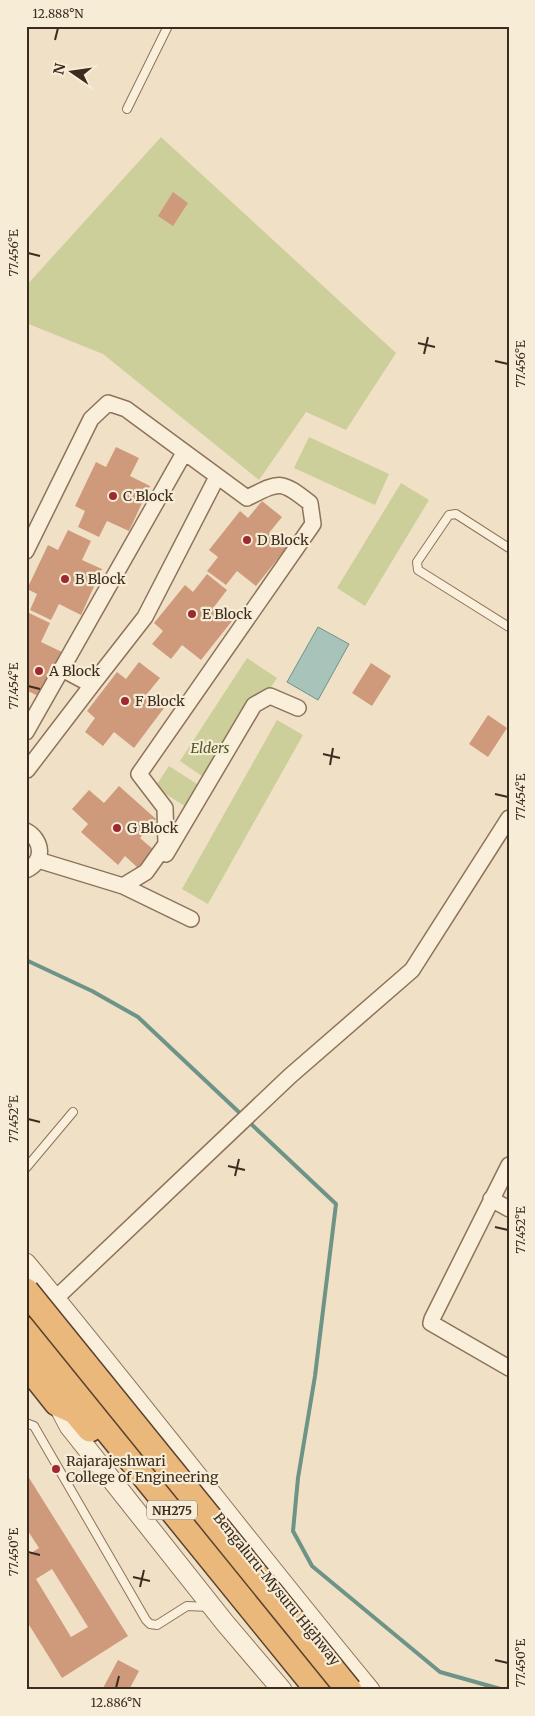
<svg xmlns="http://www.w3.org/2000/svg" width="535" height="1716" font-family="Merriweather,serif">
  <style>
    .green { fill: #cccf99 }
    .water { fill: #a8c4ba; stroke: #6e9387 }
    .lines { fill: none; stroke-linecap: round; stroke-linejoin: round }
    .stream { stroke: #6e9387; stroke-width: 4 }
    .building { fill: #cf9a7b; fill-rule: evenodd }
    .service-casing { stroke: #8d735b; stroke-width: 10 }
    .minor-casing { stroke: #8d735b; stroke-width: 18 }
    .tertiary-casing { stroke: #8d735b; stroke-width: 21 }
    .trunk-casing { stroke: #5a412f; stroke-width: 28 }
    .service { stroke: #faefda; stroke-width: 8 }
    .minor { stroke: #faefda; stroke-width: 15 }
    .tertiary { stroke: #faefda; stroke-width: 19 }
    .trunk { stroke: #eab87a; stroke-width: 25 }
    .trunk-bridge-casing { stroke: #5a412f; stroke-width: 28; stroke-linecap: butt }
    .trunk-bridge { stroke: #eab87a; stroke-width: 25 }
    .ticks { fill: none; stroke: #3c2c1f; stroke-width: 2 }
    .poi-dot { fill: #9e2930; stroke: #f7ecd6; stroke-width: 2 }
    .labels { text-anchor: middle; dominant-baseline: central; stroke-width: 4.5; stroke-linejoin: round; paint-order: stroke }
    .shield { fill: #f7ecd6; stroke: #746656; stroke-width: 1 }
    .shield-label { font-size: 12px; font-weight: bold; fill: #3c2c1f }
    .poi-label { font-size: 14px; fill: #3c2c1f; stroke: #f7ecd6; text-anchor: start }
    .park-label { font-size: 14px; font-style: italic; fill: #4f5925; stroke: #f7ecd6 }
    .street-label { font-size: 14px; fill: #3c2c1f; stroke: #f7ecd6 }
    .neatline { fill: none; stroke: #3c2c1f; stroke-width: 2 }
    .ticks-label { font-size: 12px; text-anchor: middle; fill: #3c2c1f }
  </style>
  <rect width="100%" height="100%" fill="#f0e1c6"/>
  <!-- green -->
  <path class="green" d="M161,137L396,353L346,430L306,412L259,480L103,354L26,323V286Z
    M309,437L389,474L375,505L294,468Z
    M401,483L429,500L365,606L337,588Z
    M247,658L277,678L209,781L180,761Z
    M277,720L303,735L208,904L182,889Z
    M169,766L200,786L186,807L155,787Z"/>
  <!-- water -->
  <path class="water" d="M318,627L349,644L318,700L287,682Z"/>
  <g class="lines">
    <!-- stream -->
    <path class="stream" d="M26,960L92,991L138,1017L243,1116
      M248,1121L336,1204L315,1376L298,1478L293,1531L312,1566L440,1672L504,1690"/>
  </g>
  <!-- building -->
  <path class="building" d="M173,192L188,203L173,226L158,216Z
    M116,447L139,458L130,476L150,486L129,531L107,521L99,537L78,527L85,511L75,506L96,462L106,467Z
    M262,501L282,517L269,533L287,547L256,586L237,571L226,585L207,571L218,557L209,550L240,511L248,518Z
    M68,530L91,541L82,560L102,569L81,615L59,604L51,620L30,610L37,594L27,589L48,545L58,550Z
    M207,574L227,590L214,607L232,621L201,660L182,645L171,659L152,644L163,631L154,623L185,585L193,592Z
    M27,612L50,623L41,642L62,652L40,697L26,690Z
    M139,662L160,678L147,694L164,708L134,748L114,732L103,746L85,732L95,718L87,711L117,672L126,679Z
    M371,663L391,676L372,706L352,693Z
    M488,715L507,728L488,757L469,744Z
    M119,786L156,819L140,838L154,850L138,868L125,856L118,865L81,832L88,824L72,809L89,790L104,803Z
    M26,1473L128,1636L62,1678L26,1620V1556L39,1548L26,1528ZM52,1569L88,1627L71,1637L36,1579Z
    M118,1660L139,1671L129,1690H102Z"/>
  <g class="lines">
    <defs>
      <path id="service" d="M127,109L168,26
        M509,548L456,514L449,515L417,562L418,570L509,627
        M26,1168L73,1112
        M26,1423L34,1426L146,1620L150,1624L157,1625L187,1606L209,1607"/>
      <path id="minor" d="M26,551L91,419L108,403L126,409L247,498C281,481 280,480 310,503L313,524L139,774L165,808L166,844L146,872L123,886
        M62,669L92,685
        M26,732L184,453
        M27,770L92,685L145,617L217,477
        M26,831C43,840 45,862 26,870
        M166,854L254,705L270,696L298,708
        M38,860L123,886L191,919
        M509,1165L432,1319L431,1323L509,1368
        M491,1199L509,1209
        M55,1299L290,1076L412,970L509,818"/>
      <path id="tertiary" d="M26,1263C143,1404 253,1549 370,1690
        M57,1403L69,1426L225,1623L282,1690"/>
      <path id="trunk" d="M26,1330L318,1690
        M26,1364L57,1403L75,1411L90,1429"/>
    </defs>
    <!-- service casing -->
    <use href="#service" class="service-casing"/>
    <!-- minor casing -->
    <use href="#minor" class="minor-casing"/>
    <!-- tertiary casing -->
    <use href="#tertiary" class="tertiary-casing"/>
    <!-- trunk casing -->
    <use href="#trunk" class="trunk-casing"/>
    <!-- service -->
    <use href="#service" class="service"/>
    <!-- minor -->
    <use href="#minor" class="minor"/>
    <!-- tertiary -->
    <use href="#tertiary" class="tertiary"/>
    <!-- trunk -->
    <use href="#trunk" class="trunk"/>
    <defs>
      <path id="trunk-bridge" d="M26,1291L349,1690"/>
    </defs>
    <!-- trunk-bridge casing -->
    <use href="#trunk-bridge" class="trunk-bridge-casing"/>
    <!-- trunk-bridge -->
    <use href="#trunk-bridge" class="trunk-bridge"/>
  </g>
  <!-- ticks -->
  <path class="ticks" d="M55,40L58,28M28,253L40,256M418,343L435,347M424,354L428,337M495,361L508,364M28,686L40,689M323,754L340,758M330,765L333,748M495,794L508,797M28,1119L40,1122M228,1166L245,1170M235,1176L239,1159M495,1227L508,1230M28,1552L40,1555M133,1577L150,1581M140,1587L144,1570M495,1660L508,1663M116,1688L119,1676"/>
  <!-- markers -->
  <g class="poi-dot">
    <circle cx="113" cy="496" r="5"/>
    <circle cx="247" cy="540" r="5"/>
    <circle cx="65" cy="579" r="5"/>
    <circle cx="192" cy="614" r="5"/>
    <circle cx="39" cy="671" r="5"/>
    <circle cx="125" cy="701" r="5"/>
    <circle cx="117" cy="828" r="5"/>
    <circle cx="56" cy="1469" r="5"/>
  </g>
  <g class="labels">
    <!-- shield labels -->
    <rect class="shield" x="147" y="1500.5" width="50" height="19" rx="4"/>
    <g class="shield-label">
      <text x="172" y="1510">NH275</text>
    </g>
    <!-- poi labels -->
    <g class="poi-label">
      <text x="123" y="496">C Block</text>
      <text x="257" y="540">D Block</text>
      <text x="75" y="579">B Block</text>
      <text x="202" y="614">E Block</text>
      <text x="49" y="671">A Block</text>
      <text x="135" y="701">F Block</text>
      <text x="127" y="828">G Block</text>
      <text x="66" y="1461">Rajarajeshwari<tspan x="66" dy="16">College of Engineering</tspan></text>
    </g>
    <!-- park labels -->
    <g class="park-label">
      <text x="210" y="748">Elders</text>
    </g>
    <!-- street labels -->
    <g class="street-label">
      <text transform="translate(277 1589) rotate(51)">Bengaluru-Mysuru Highway</text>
    </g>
  </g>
  <!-- border -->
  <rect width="535" height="1716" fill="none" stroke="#f7ecd6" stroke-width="55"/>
  <!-- north arrow -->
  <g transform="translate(72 72) rotate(283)" stroke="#f7ecd6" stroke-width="4" paint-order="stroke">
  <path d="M0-4L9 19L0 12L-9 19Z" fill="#3c2c1f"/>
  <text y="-8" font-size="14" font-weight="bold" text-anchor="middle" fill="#3c2c1f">N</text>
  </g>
  <rect x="28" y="28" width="480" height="1660" class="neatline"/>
  <g class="ticks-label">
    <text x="58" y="18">12.888°N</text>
    <text transform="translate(14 253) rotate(-90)" y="4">77.456°E</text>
    <text transform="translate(521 364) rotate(-90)" y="4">77.456°E</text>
    <text transform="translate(14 686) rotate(-90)" y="4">77.454°E</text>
    <text transform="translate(521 797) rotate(-90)" y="4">77.454°E</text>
    <text transform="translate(14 1119) rotate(-90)" y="4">77.452°E</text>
    <text transform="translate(521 1230) rotate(-90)" y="4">77.452°E</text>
    <text transform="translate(14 1552) rotate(-90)" y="4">77.450°E</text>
    <text transform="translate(521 1663) rotate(-90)" y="4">77.450°E</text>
    <text x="116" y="1707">12.886°N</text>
  </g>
</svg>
